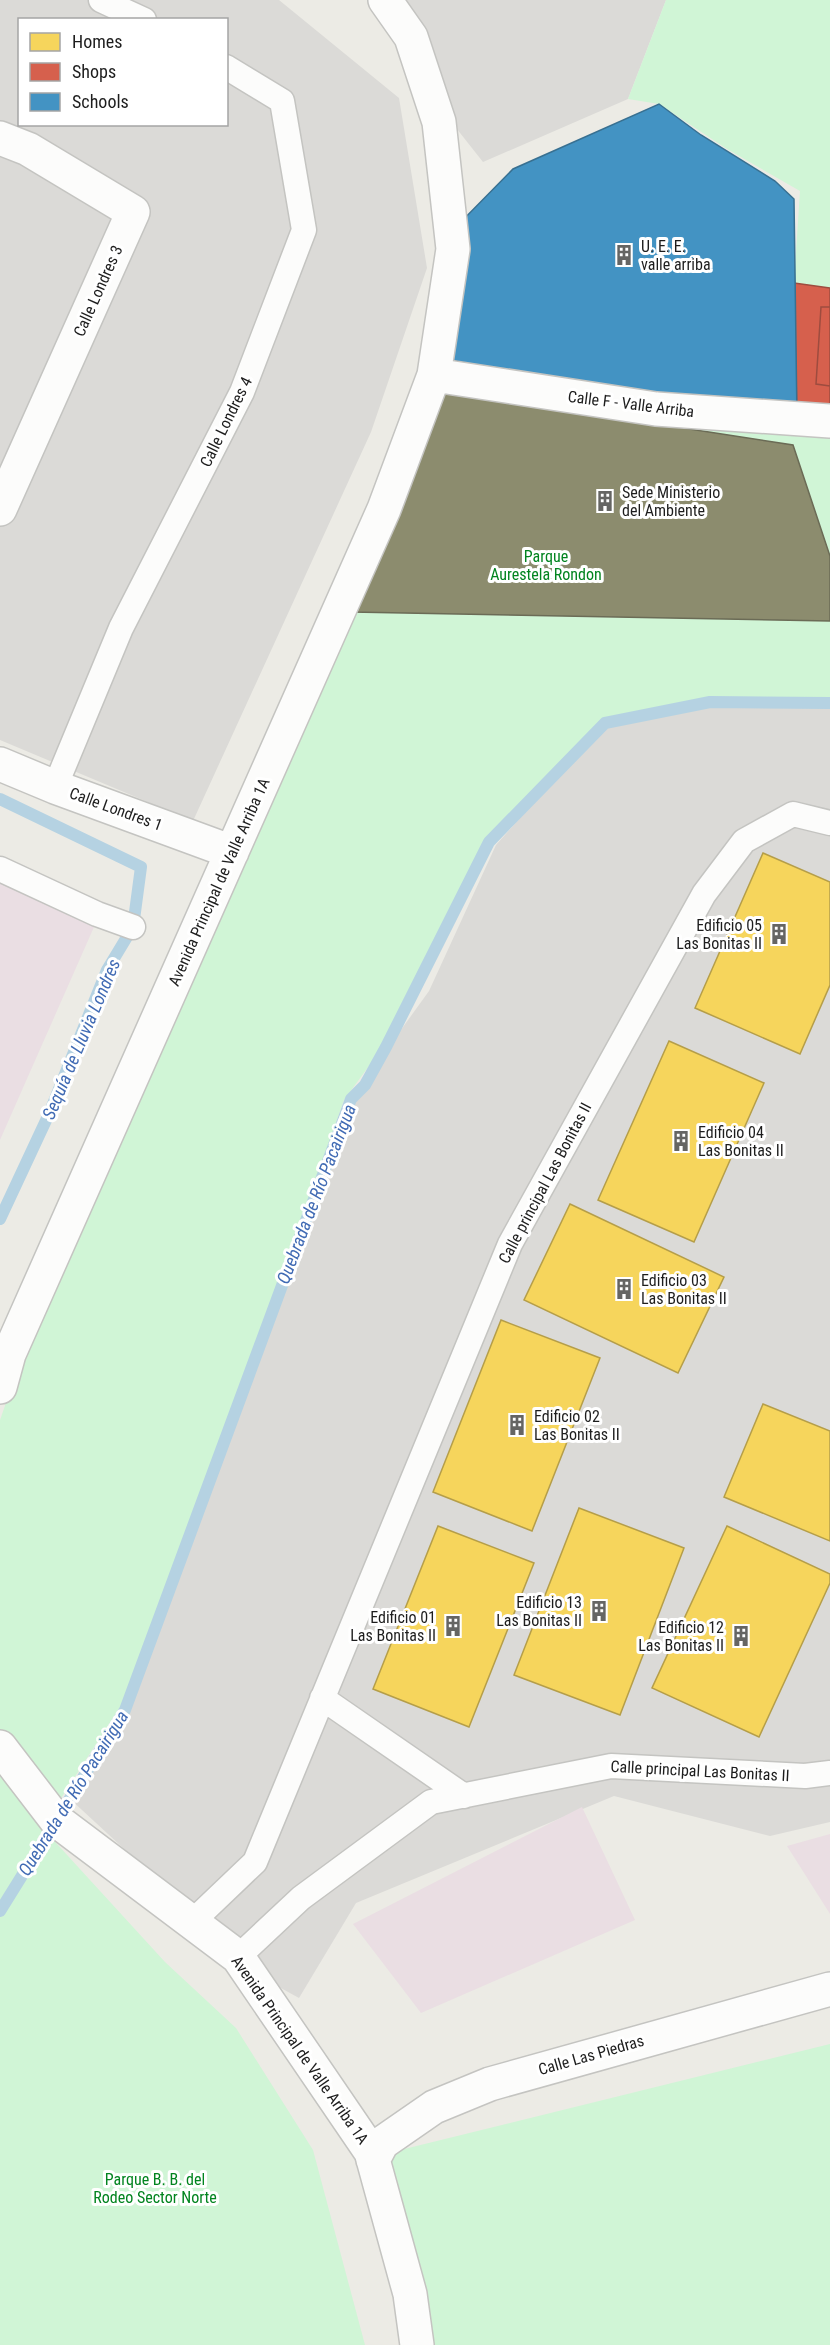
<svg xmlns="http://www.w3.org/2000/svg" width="830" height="2345" font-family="'Roboto Condensed',sans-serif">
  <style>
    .residential { fill: #dbdad7; fill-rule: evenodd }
    .industrial { fill: #eadee3 }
    .park { fill: #d0f5d6 }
    .homes { fill: #f6d55c; stroke: #b59e49; stroke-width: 1.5 }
    .shops { fill: #d6604d; stroke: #9e4c3f; stroke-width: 1.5 }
    .schools { fill: #4393c3; stroke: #387091; stroke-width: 1.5 }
    .industry { fill: #8c8c6e; stroke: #6b6b56; stroke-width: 1.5 }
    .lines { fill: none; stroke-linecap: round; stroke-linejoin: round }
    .stream { stroke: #b5d2e2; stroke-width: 12 }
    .service-casing { stroke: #c4c4c1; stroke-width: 27 }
    .minor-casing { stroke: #c4c4c1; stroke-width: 36 }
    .service { stroke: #fcfcfb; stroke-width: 24 }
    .minor { stroke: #fcfcfb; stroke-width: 33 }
    .labels { text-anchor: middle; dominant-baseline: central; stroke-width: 6; stroke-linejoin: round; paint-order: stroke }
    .poi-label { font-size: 16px; fill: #1d1d1d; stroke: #fff; text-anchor: start }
    .street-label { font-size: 16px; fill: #1d1d1d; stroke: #fff }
    .park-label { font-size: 16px; fill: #02841f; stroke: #fff }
    .water-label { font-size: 18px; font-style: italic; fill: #416bb4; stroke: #fff }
  </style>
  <rect width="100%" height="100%" fill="#ecebe5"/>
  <!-- residential -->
  <path class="residential" d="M0,0H279L399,98L427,268L371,432L193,821L0,740ZM20,20H226V124H20Z
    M376,0H666L628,99L483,162L449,119Z
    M710,702L830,703V1822L770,1836L614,1796L356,1903L299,1998L230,1960L201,1920L69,1798L121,1716L136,1681L351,1099L429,991L496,845L605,723Z"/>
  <!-- industrial -->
  <path class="industrial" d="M0,882L94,927L0,1140Z
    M582,1807L635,1920L421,2013L353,1924Z
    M830,1834V1914L787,1846Z"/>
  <!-- park -->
  <path class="park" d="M666,0H830V703L709,697L602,721L486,840L380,1051L344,1100L211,1476L122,1704L56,1806L0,1734V1420L49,1279L444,391L794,283L800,191L727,149L659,104L628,99Z
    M0,1776L36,1821L165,1962L236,2028L313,2150L365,2345H0Z
    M830,2044V2345H425L388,2153Z"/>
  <!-- homes -->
  <path class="homes" d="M763,853L830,882V985L800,1054L695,1008Z
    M669,1041L764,1083L694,1242L598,1200Z
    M570,1204L724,1277L678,1373L524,1300Z
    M501,1320L600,1358L532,1531L433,1492Z
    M763,1404L830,1431V1541L724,1497Z
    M579,1508L684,1548L620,1715L514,1675Z
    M438,1526L534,1563L469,1727L373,1689Z
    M727,1526L830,1574V1583L759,1737L652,1688Z"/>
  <!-- shops -->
  <path class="shops" d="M794,283L830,288V421L797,419Z
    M821,307H830V386L816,384Z"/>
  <!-- schools -->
  <path class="schools" d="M659,104L701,135L775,181L794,199L797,419L696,409L446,359L451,232L513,169Z"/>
  <!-- industry -->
  <path class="industry" d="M444,391L793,445L830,556V621L352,612Z"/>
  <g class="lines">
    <!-- stream -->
    <path class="stream" d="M0,799L141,867L133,927L107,970L49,1114L0,1219
      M0,1911L125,1710L351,1099L365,1085L386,1047L489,842L605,723L710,702L830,703"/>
    <defs>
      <path id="service" d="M101,0L144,20
        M55,787L121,628L242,392L304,230L282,101L226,67
        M0,869L97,914L133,927
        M322,1698L464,1796
        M191,1923L255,1862L510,1244L704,894L744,841L793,814L830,823
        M238,1957L301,1898L431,1802L611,1766L805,1776L830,1773"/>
      <path id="minor" d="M0,138L28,149L133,212L0,509
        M434,375L656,409L830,421
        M0,764L55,787L232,852
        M0,1387L9,1354L384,509L434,375L453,249L439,122L411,37L385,0
        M0,1747L56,1820L238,1957L371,2152L410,2294L417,2345
        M373,2160L382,2143L434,2107L490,2084L830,1989"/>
    </defs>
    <!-- service casing -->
    <use href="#service" class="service-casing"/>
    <!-- minor casing -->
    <use href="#minor" class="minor-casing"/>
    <!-- service -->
    <use href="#service" class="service"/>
    <!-- minor -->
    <use href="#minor" class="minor"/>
  </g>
  <!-- icons -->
  <defs>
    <symbol id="building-bare" viewBox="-9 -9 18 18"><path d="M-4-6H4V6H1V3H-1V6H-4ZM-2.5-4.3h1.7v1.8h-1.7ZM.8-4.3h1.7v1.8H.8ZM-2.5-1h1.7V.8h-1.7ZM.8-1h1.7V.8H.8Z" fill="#656563" stroke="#fff" stroke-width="2.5" paint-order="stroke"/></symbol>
  </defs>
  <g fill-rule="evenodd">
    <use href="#building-bare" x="609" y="240" width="30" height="30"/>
    <use href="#building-bare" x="590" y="486" width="30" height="30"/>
    <use href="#building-bare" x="764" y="919" width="30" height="30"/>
    <use href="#building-bare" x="666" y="1126" width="30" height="30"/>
    <use href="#building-bare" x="609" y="1274" width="30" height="30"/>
    <use href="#building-bare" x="502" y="1410" width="30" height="30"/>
    <use href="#building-bare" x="584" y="1596" width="30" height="30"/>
    <use href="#building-bare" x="438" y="1611" width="30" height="30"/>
    <use href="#building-bare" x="726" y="1621" width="30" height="30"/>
  </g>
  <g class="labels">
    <!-- poi labels -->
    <g class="poi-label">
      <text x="641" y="246">U. E. E.<tspan x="641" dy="18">valle arriba</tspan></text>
      <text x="622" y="492">Sede Ministerio<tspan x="622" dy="18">del Ambiente</tspan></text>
      <text x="762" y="925" text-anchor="end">Edificio 05<tspan x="762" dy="18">Las Bonitas II</tspan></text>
      <text x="698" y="1132">Edificio 04<tspan x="698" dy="18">Las Bonitas II</tspan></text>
      <text x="641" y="1280">Edificio 03<tspan x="641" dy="18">Las Bonitas II</tspan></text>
      <text x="534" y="1416">Edificio 02<tspan x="534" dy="18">Las Bonitas II</tspan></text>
      <text x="582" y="1602" text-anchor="end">Edificio 13<tspan x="582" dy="18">Las Bonitas II</tspan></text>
      <text x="436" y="1617" text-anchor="end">Edificio 01<tspan x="436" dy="18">Las Bonitas II</tspan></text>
      <text x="724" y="1627" text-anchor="end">Edificio 12<tspan x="724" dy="18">Las Bonitas II</tspan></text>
    </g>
    <!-- street labels -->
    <g class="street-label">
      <text transform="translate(98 291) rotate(-66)">Calle Londres 3</text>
      <text transform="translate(631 404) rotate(7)">Calle F - Valle Arriba</text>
      <text transform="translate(226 422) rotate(-64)">Calle Londres 4</text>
      <text transform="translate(116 809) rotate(20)">Calle Londres 1</text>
      <text transform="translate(219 882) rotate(-66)">Avenida Principal de Valle Arriba 1A</text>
      <text transform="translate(545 1183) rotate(-62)">Calle principal Las Bonitas II</text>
      <text transform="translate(700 1771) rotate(3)">Calle principal Las Bonitas II</text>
      <text transform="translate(300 2050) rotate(55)">Avenida Principal de Valle Arriba 1A</text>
      <text transform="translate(591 2055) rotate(-16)">Calle Las Piedras</text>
    </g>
    <!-- park labels -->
    <g class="park-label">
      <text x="546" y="556">Parque<tspan x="546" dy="18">Aurestela Rondon</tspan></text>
      <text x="155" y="2179">Parque B. B. del<tspan x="155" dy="18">Rodeo Sector Norte</tspan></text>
    </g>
    <!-- water labels -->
    <g class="water-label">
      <text transform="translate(81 1039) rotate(-67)">Sequía de Lluvia Londres</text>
      <text transform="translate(316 1194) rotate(-69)">Quebrada de Río Pacairigua</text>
      <text transform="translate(73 1793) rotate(-58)">Quebrada de Río Pacairigua</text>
    </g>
  </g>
  <!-- legend -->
  <rect x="18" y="18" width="210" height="108" fill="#ffffff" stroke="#a5a5a5" stroke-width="1.5"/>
  <rect x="30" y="33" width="30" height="18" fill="#f6d55c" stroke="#a5a5a5" stroke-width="1.5"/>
  <text x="72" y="48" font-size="18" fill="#1d1d1d">Homes</text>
  <rect x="30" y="63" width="30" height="18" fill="#d6604d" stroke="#a5a5a5" stroke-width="1.5"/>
  <text x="72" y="78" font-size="18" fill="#1d1d1d">Shops</text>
  <rect x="30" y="93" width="30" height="18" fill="#4393c3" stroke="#a5a5a5" stroke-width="1.5"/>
  <text x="72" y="108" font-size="18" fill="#1d1d1d">Schools</text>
</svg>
